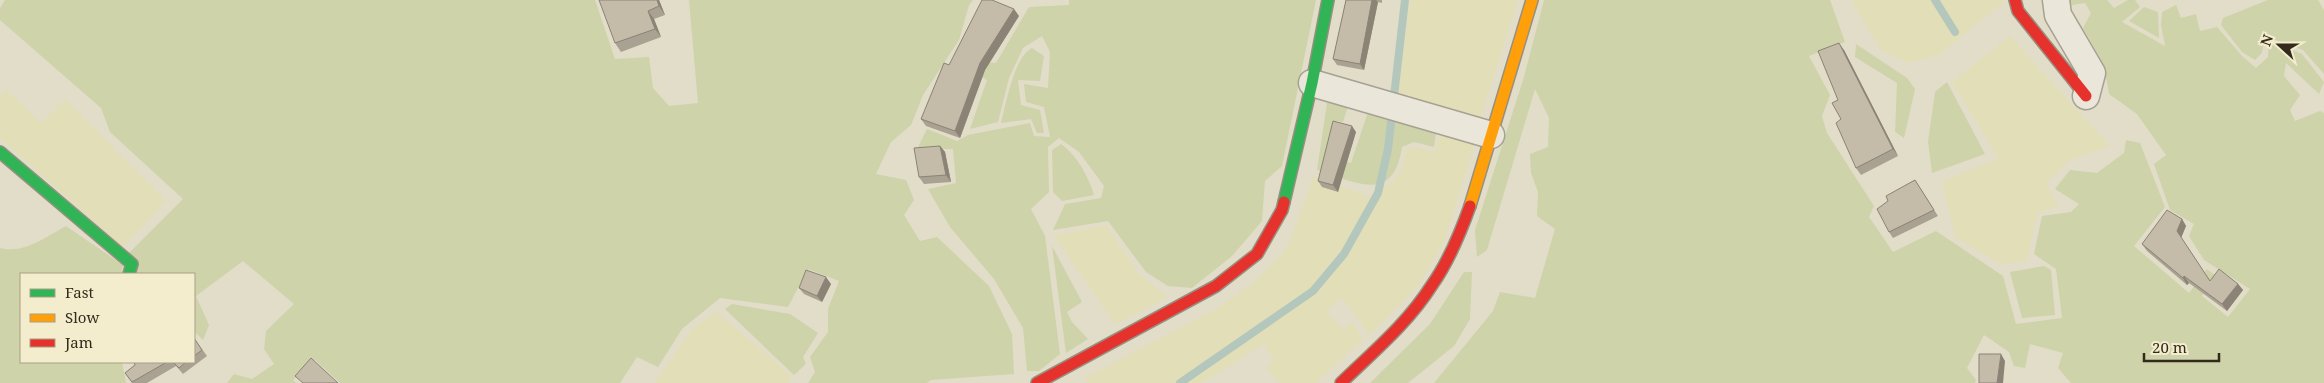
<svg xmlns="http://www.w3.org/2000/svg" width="2324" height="383" font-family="'Noto Serif',serif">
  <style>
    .farmland { fill: #e2deb8 }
    .green { fill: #ced3aa }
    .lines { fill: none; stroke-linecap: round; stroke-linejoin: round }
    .stream { stroke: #b4c7bd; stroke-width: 8 }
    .street-casing { stroke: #a6a192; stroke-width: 29 }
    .fast-casing { stroke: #969082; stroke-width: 14 }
    .slow-casing { stroke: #969082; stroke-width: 14 }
    .jam-casing { stroke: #969082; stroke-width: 14 }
    .street { stroke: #eae6da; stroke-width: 26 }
    .fast { stroke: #30b455; stroke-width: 11 }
    .slow { stroke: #ff9f0a; stroke-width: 11 }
    .jam { stroke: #e5322d; stroke-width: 11 }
    .wall { fill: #a9a191 }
    .shaded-wall { fill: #8a8376 }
    .building { fill: #c5bba9; stroke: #8a8376 }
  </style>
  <rect width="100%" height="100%" fill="#e2ddc8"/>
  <!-- farmland -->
  <path class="farmland" d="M1410,0H1518L1480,119L1398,95Z
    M1851,0H2005V1L1939,55L1909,63L1881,50Z
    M2010,36L2110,146L2070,160L2046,183L2059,206L2037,214L2027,260L2001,264L1955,237L1942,181L1999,159L1952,82Z
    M6,89L41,123L65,99L166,201L123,247L0,138V96Z
    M1441,131L1475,143L1444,242L1418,286L1369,335L1342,297L1327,312L1343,329L1352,322L1363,339L1316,383H1279L1266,368L1274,360L1264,344L1202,383H1088L1085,378L1216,309L1254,282L1287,248L1314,176L1379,200L1383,187L1390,184L1403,168L1406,150L1414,147L1435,152Z
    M1106,225L1139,274L1168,297L1115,324L1054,236Z
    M717,312L792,377L787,383H654L693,328Z"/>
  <!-- green -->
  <path class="green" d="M5,0H595L615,59L649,57L653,88L669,106L698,103L689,0H973L969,5L959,40L923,95L911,125L891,142L876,174L906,180L914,200L904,215L920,241L937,237L989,286L1012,334L1014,374L931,380L927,383H808L815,372L810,357L828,332V309L839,281L808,269L788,307L720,298L682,329L658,367L637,357L620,383H340L315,360L293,380L296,383H227L234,374L252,379L274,364L264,349L266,331L294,304L243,261L196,296L209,325L203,340L194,331V274H137L129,253L183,199L110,132L101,108L0,20V8Z
    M1069,0H1316L1282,166L1265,181L1262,221L1232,256L1192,288L1168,286L1146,272L1108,221L1053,230L1065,204L1101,198L1104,186L1079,152L1059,138L1048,147L1049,192L1031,209L1045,236L1060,354L1039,371H1027L1023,328L994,279L950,227L928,189L956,183L953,149H917L927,129L957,141L968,135L1030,123L1034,136L1050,137L1044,107L1026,102L1024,84L1048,88L1050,52L1042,36L1023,48L1009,78L998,122L970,129L987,80L974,73L981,62L996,63L1029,7L1069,5Z
    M1544,0H1830L1845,42L1809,56L1830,95L1822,116L1827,133L1874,206L1869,217L1893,252L1936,231L2003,276L2016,324L2062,318L2056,269L2034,254L2042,216L2071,212L2079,204L2055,189L2070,170L2097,173L2124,153L2126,140L2140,143L2165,207L2134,246L2189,293L2207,269L2217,277L2202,296L2228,317L2250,289L2204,260L2189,236L2194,224L2170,210L2154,164L2166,155L2137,114L2109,94L2104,65L2083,28L2091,13L2085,3L2067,6L2065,0H2107L2114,8L2128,0H2135L2140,7L2122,22L2165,46L2161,25L2162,12L2176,5L2181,18L2196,14L2200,31L2217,27L2242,56L2256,68L2268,57L2269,41L2302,54L2324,82L2319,94L2286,63L2284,76L2300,95L2290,110L2295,121L2320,111L2324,113V383H2071L2058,368L2063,353L2030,344L2025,368L2014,366L2009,352L1984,335L1967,368L1976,380L1975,383H1434L1493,311L1500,292L1535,298L1555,229L1537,216L1538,192L1531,173L1530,154L1548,147L1549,118L1535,89L1487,250L1477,257L1475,230L1524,77Z
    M2268,0H2318L2324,10V74L2303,50L2265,36L2262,53L2255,60L2242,52L2221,25L2223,18Z
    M2144,7L2158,12L2159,38L2129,21Z
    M1856,44L1907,78L1915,89L1904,138L1895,132L1897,83L1855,57Z
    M1032,48L1044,56L1040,81L1018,80L1021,105L1040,110L1044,133H1037L1031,119L1001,123C1006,104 1014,57 1032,48Z
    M1947,82L1985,154L1932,173L1928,142L1935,92Z
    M1335,99L1349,103L1343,122L1336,121L1326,156L1351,163L1368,112L1437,126L1434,147L1414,142L1402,147C1393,205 1356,182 1317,170L1327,103Z
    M1061,144C1077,155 1088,176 1094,195L1062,201L1053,192L1052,150Z
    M66,226L123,265L121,274H21V362H122L126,383H0V248C24,254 46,237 66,226Z
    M1052,246L1082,302L1067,312L1072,322L1088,339L1066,353Z
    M2044,266L2051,270L2055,315L2022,318L2010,272Z
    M1464,272H1472L1470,319L1454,346L1408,383H1370L1430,324Z
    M732,304L790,314L818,333L803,357L806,364L794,375L725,309Z"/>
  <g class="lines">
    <!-- stream -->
    <path class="stream" d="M1935,0L1955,32
      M1180,383L1313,291L1344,254L1378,193L1388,149L1405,0"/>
    <defs>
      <path id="street" d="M2056,0L2058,15L2092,73L2086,96
        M1312,83L1491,135"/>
      <path id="fast" d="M0,152L132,264L129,274
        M1284,202L1312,83L1328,0"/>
      <path id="slow" d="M1470,206L1532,0"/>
      <path id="jam" d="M2015,0L2018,11L2086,96
        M1037,383L1216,286L1257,254L1282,210L1284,202
        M1341,383C1373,352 1408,323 1432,285C1449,261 1460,234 1470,206"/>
    </defs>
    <!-- street casing -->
    <use href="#street" class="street-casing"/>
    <!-- fast casing -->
    <use href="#fast" class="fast-casing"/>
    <!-- slow casing -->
    <use href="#slow" class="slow-casing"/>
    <!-- jam casing -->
    <use href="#jam" class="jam-casing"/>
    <!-- street -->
    <use href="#street" class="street"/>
    <!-- fast -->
    <use href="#fast" class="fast"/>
    <!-- slow -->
    <use href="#slow" class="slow"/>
    <!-- jam -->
    <use href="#jam" class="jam"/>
  </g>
  <!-- wall -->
  <path class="wall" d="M659,0L665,15L654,19L661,37L621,52L615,43Z
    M1346,0H1382V3L1378,2L1364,70L1337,65L1333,59Z
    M1019,16L985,70L960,138L926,126L921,119L949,65Z
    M1844,50L1898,156L1861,175L1856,168L1841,119L1838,100Z
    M1356,132L1338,192L1322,187L1318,181Z
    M940,146L945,152L951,182L924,184L919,177Z
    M1915,180L1938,216L1893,238L1889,232L1888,201Z
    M2182,219L2186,226L2181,238L2210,281L2238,284L2243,290L2227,311L2189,283L2187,285L2147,251L2142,244Z
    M831,284L822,302L804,294L799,288Z
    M194,338L207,356L183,374L176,366L147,383H132L125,373L135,365L134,362H194Z"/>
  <!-- shaded-wall -->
  <path class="shaded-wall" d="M657,0H659L665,15L659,6Z
    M1372,0H1376L1378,2L1364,70L1360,64Z
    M1014,9L1019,16L985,70L960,138L955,131L980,63Z
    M648,11L654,19L661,37L655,29Z
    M1839,43L1844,50L1898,156L1893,149Z
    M1352,126L1356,132L1338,192L1333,185Z
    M940,146L945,152L951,182L946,175Z
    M2182,219L2186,226L2181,238L2177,231Z
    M2184,276L2189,283L2187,285L2183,278Z
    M826,277L831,284L822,302L817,296Z
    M2238,284L2243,290L2227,311L2222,304Z
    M2001,354L2005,361L2003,383H1997Z"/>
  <!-- building -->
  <path class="building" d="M599,0H657L659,6L648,11L655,29L615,43Z
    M982,0H992L1014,9L980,63L955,131L921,119L944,63L949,65Z
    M1346,0H1372L1360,64L1333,59Z
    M1839,43L1893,149L1856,168L1836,123L1841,119L1832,103L1838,100L1818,51Z
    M1333,121L1352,126L1333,185L1318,181Z
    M940,146L946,175L919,177L914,148Z
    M1915,180L1934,210L1889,232L1877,209L1888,201L1886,196Z
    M2167,210L2182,219L2177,231L2210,281L2219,269L2238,284L2222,304L2184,276L2183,278L2142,244Z
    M806,270L826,277L817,296L799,288Z
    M194,338L202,350L194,356Z
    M1979,354H2001L1997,383H1979Z
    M311,358L338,383H303L295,376Z
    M134,362H167L132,382L125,373L135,365Z
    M173,362H186L179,368Z"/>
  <!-- legend -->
  <rect x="20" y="273" width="175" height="90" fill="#f4edcd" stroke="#a79f86"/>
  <rect x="30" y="289" width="25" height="8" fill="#30b455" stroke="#a79f86"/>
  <text x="65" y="298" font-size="15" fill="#342a1c">Fast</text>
  <rect x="30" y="314" width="25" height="8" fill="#ff9f0a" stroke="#a79f86"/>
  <text x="65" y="323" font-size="15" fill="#342a1c">Slow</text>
  <rect x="30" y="339" width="25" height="8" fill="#e5322d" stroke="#a79f86"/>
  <text x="65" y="348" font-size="15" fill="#342a1c">Jam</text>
  <!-- north arrow -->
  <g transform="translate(2279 45) rotate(291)" stroke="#f4edcd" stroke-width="4" paint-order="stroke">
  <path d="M0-4L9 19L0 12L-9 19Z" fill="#342a1c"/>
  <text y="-8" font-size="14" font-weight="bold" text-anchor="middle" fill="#342a1c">N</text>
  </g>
  <!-- scale -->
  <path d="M2144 353v8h75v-8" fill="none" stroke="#342a1c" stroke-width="2.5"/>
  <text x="2152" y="353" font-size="15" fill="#342a1c" stroke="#f4edcd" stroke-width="4" paint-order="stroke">20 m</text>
</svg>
